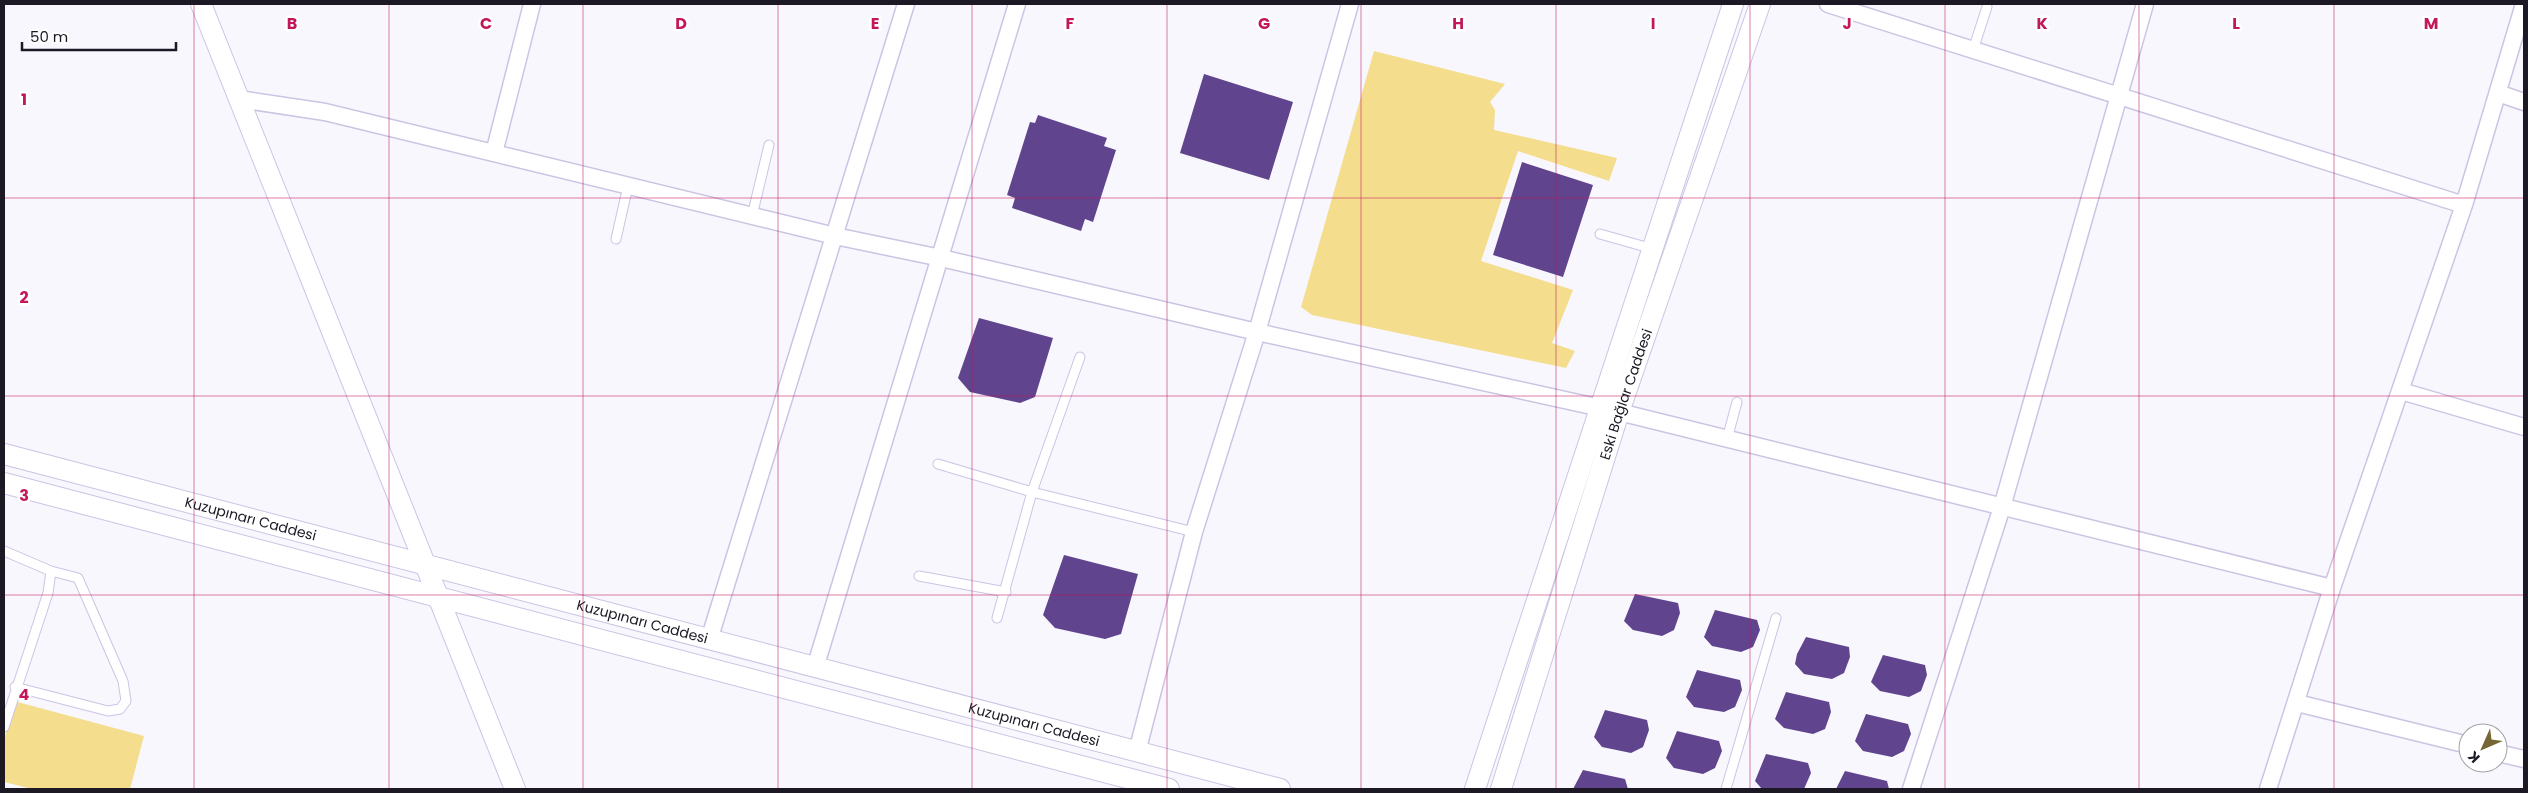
<svg xmlns="http://www.w3.org/2000/svg" width="2528" height="793" font-family="Poppins,sans-serif">
  <style>
    .green { fill: #f4dd8d }
    .building { fill: #60448d }
    .lines { fill: none; stroke-linecap: round; stroke-linejoin: round }
    .service-casing { stroke: #cdc3e3; stroke-width: 11 }
    .minor-casing { stroke: #cdc3e3; stroke-width: 19 }
    .tertiary-casing { stroke: #cdc3e3; stroke-width: 22 }
    .service { stroke: #fff; stroke-width: 9 }
    .minor { stroke: #fff; stroke-width: 16 }
    .tertiary { stroke: #fff; stroke-width: 20 }
    .grid { fill: none; stroke: #c2185b; stroke-width: 1; stroke-opacity: 0.55 }
    .labels { text-anchor: middle; dominant-baseline: central; stroke-width: 5; stroke-linejoin: round; paint-order: stroke }
    .street-label { font-size: 14px; fill: #1c1824; stroke: #fff }
    .grid-label { font-size: 16px; text-anchor: middle; font-weight: bold; fill: #c2185b; stroke: #fff; stroke-width: 5; stroke-linejoin: round; paint-order: stroke }
  </style>
  <rect width="100%" height="100%" fill="#f9f7fe"/>
  <!-- green -->
  <path class="green" d="M1374,51L1505,84L1490,102L1495,110L1494,130L1617,158L1609,181L1518,151L1481,261L1573,290L1552,343L1575,351L1566,368L1312,315L1301,307Z
    M14,701L144,736L130,789H32L4,782V741Z"/>
  <!-- building -->
  <path class="building" d="M1204,74L1293,102L1269,180L1180,153Z
    M1038,115L1107,138L1104,146L1116,150L1093,222L1085,219L1081,231L1012,208L1015,198L1007,195L1030,122L1035,123Z
    M1522,162L1593,185L1563,277L1493,255Z
    M979,318L1053,338L1035,397L1020,403L970,392L958,378Z
    M1064,555L1138,574L1121,634L1105,639L1055,628L1043,615Z
    M1635,594L1678,603L1680,613L1674,630L1662,636L1633,630L1624,621Z
    M1715,610L1757,620L1760,630L1753,647L1741,652L1712,646L1704,637Z
    M1806,637L1849,647L1850,657L1844,673L1832,679L1804,674L1795,664L1797,654Z
    M1883,655L1925,665L1927,675L1921,691L1909,697L1880,691L1871,682Z
    M1697,670L1740,680L1742,690L1735,707L1724,712L1694,707L1686,697Z
    M1786,692L1829,702L1831,712L1825,729L1813,734L1784,728L1775,719Z
    M1605,710L1647,720L1649,730L1643,747L1631,753L1602,747L1594,737Z
    M1866,714L1908,724L1911,734L1904,751L1892,757L1863,751L1855,741Z
    M1677,731L1719,741L1722,751L1715,768L1703,774L1674,768L1666,758Z
    M1766,754L1808,763L1811,773L1804,789H1762L1755,781Z
    M1583,770L1625,779L1628,789H1573Z
    M1845,771L1887,781L1889,789H1836Z"/>
  <g class="lines">
    <defs>
      <path id="service" d="M1973,50L1987,7
        M752,216L769,145
        M1600,234L1653,249
        M616,239L628,186
        M1727,439L1737,402
        M938,464L1032,492L1194,532
        M4,551L51,571L78,578L123,681L126,701L120,709L108,711L15,687
        M919,576L1006,592
        M997,618L1032,492L1080,357
        M4,727L48,593L51,571
        M1726,789L1776,618"/>
      <path id="minor" d="M1828,4L2464,205
        M2498,93L2524,102
        M239,99L325,112L835,236L941,258L1257,332L1619,412L2332,588
        M494,153L532,4
        M2401,391L2524,427
        M709,640L906,4
        M815,668L1017,4
        M2297,703L2468,745
        M1137,752L1194,532L1257,332L1350,4
        M2498,753L2524,759
        M1911,789L2002,507L2145,4
        M2268,789L2332,588L2464,205L2524,4"/>
      <g id="tertiary">
        <path d="M201,4L515,789"/>
        <path id="s1" d="M4,454L1280,789"/>
        <path d="M4,483L1169,789"/>
        <path d="M1475,789L1733,4"/>
        <path id="s2" d="M1501,789L1619,412L1760,4"/>
      </g>
    </defs>
    <!-- service casing -->
    <use href="#service" class="service-casing"/>
    <!-- minor casing -->
    <use href="#minor" class="minor-casing"/>
    <!-- tertiary casing -->
    <use href="#tertiary" class="tertiary-casing"/>
    <!-- service -->
    <use href="#service" class="service"/>
    <!-- minor -->
    <use href="#minor" class="minor"/>
    <!-- tertiary -->
    <use href="#tertiary" class="tertiary"/>
  </g>
  <!-- grid -->
  <path class="grid" d="M194,4V789M389,4V789M583,4V789M778,4V789M972,4V789M1167,4V789M1361,4V789M1556,4V789M1750,4V789M1945,4V789M2139,4V789M2334,4V789M4,198H2524M4,396H2524M4,595H2524"/>
  <g class="labels">
    <!-- street labels -->
    <g class="street-label">
      <text stroke="none"><textPath href="#s2" startOffset="414">Eski Bağlar Caddesi</textPath></text>
      <text stroke="none"><textPath href="#s1" startOffset="255">Kuzupınarı Caddesi</textPath></text>
      <text stroke="none"><textPath href="#s1" startOffset="660">Kuzupınarı Caddesi</textPath></text>
      <text stroke="none"><textPath href="#s1" startOffset="1065">Kuzupınarı Caddesi</textPath></text>
    </g>
  </g>
  <g class="grid-label">
    <text x="292" y="29">B</text>
    <text x="486" y="29">C</text>
    <text x="681" y="29">D</text>
    <text x="875" y="29">E</text>
    <text x="1070" y="29">F</text>
    <text x="1264" y="29">G</text>
    <text x="1458" y="29">H</text>
    <text x="1653" y="29">I</text>
    <text x="1847" y="29">J</text>
    <text x="2042" y="29">K</text>
    <text x="2236" y="29">L</text>
    <text x="2431" y="29">M</text>
    <text x="24" y="105">1</text>
    <text x="24" y="303">2</text>
    <text x="24" y="501">3</text>
    <text x="24" y="700">4</text>
  </g>
  <!-- border -->
  <rect width="2528" height="793" fill="none" stroke="#1c1824" stroke-width="10"/>
  <!-- north arrow -->
  <g transform="translate(2483 748) rotate(225)"><circle r="24" fill="#ffffff" stroke="#a4a3a7"/>
  <path d="M0-4L9 19L0 12L-9 19Z" fill="#756634"/>
  <text y="-8" font-size="14" font-weight="bold" text-anchor="middle" fill="#1c1824">K</text>
  </g>
  <!-- scale -->
  <path d="M22 42v8h154v-8" fill="none" stroke="#1c1824" stroke-width="2.5"/>
  <text x="30" y="42" font-size="15" fill="#1c1824" stroke="#ffffff" stroke-width="4" paint-order="stroke">50 m</text>
</svg>
